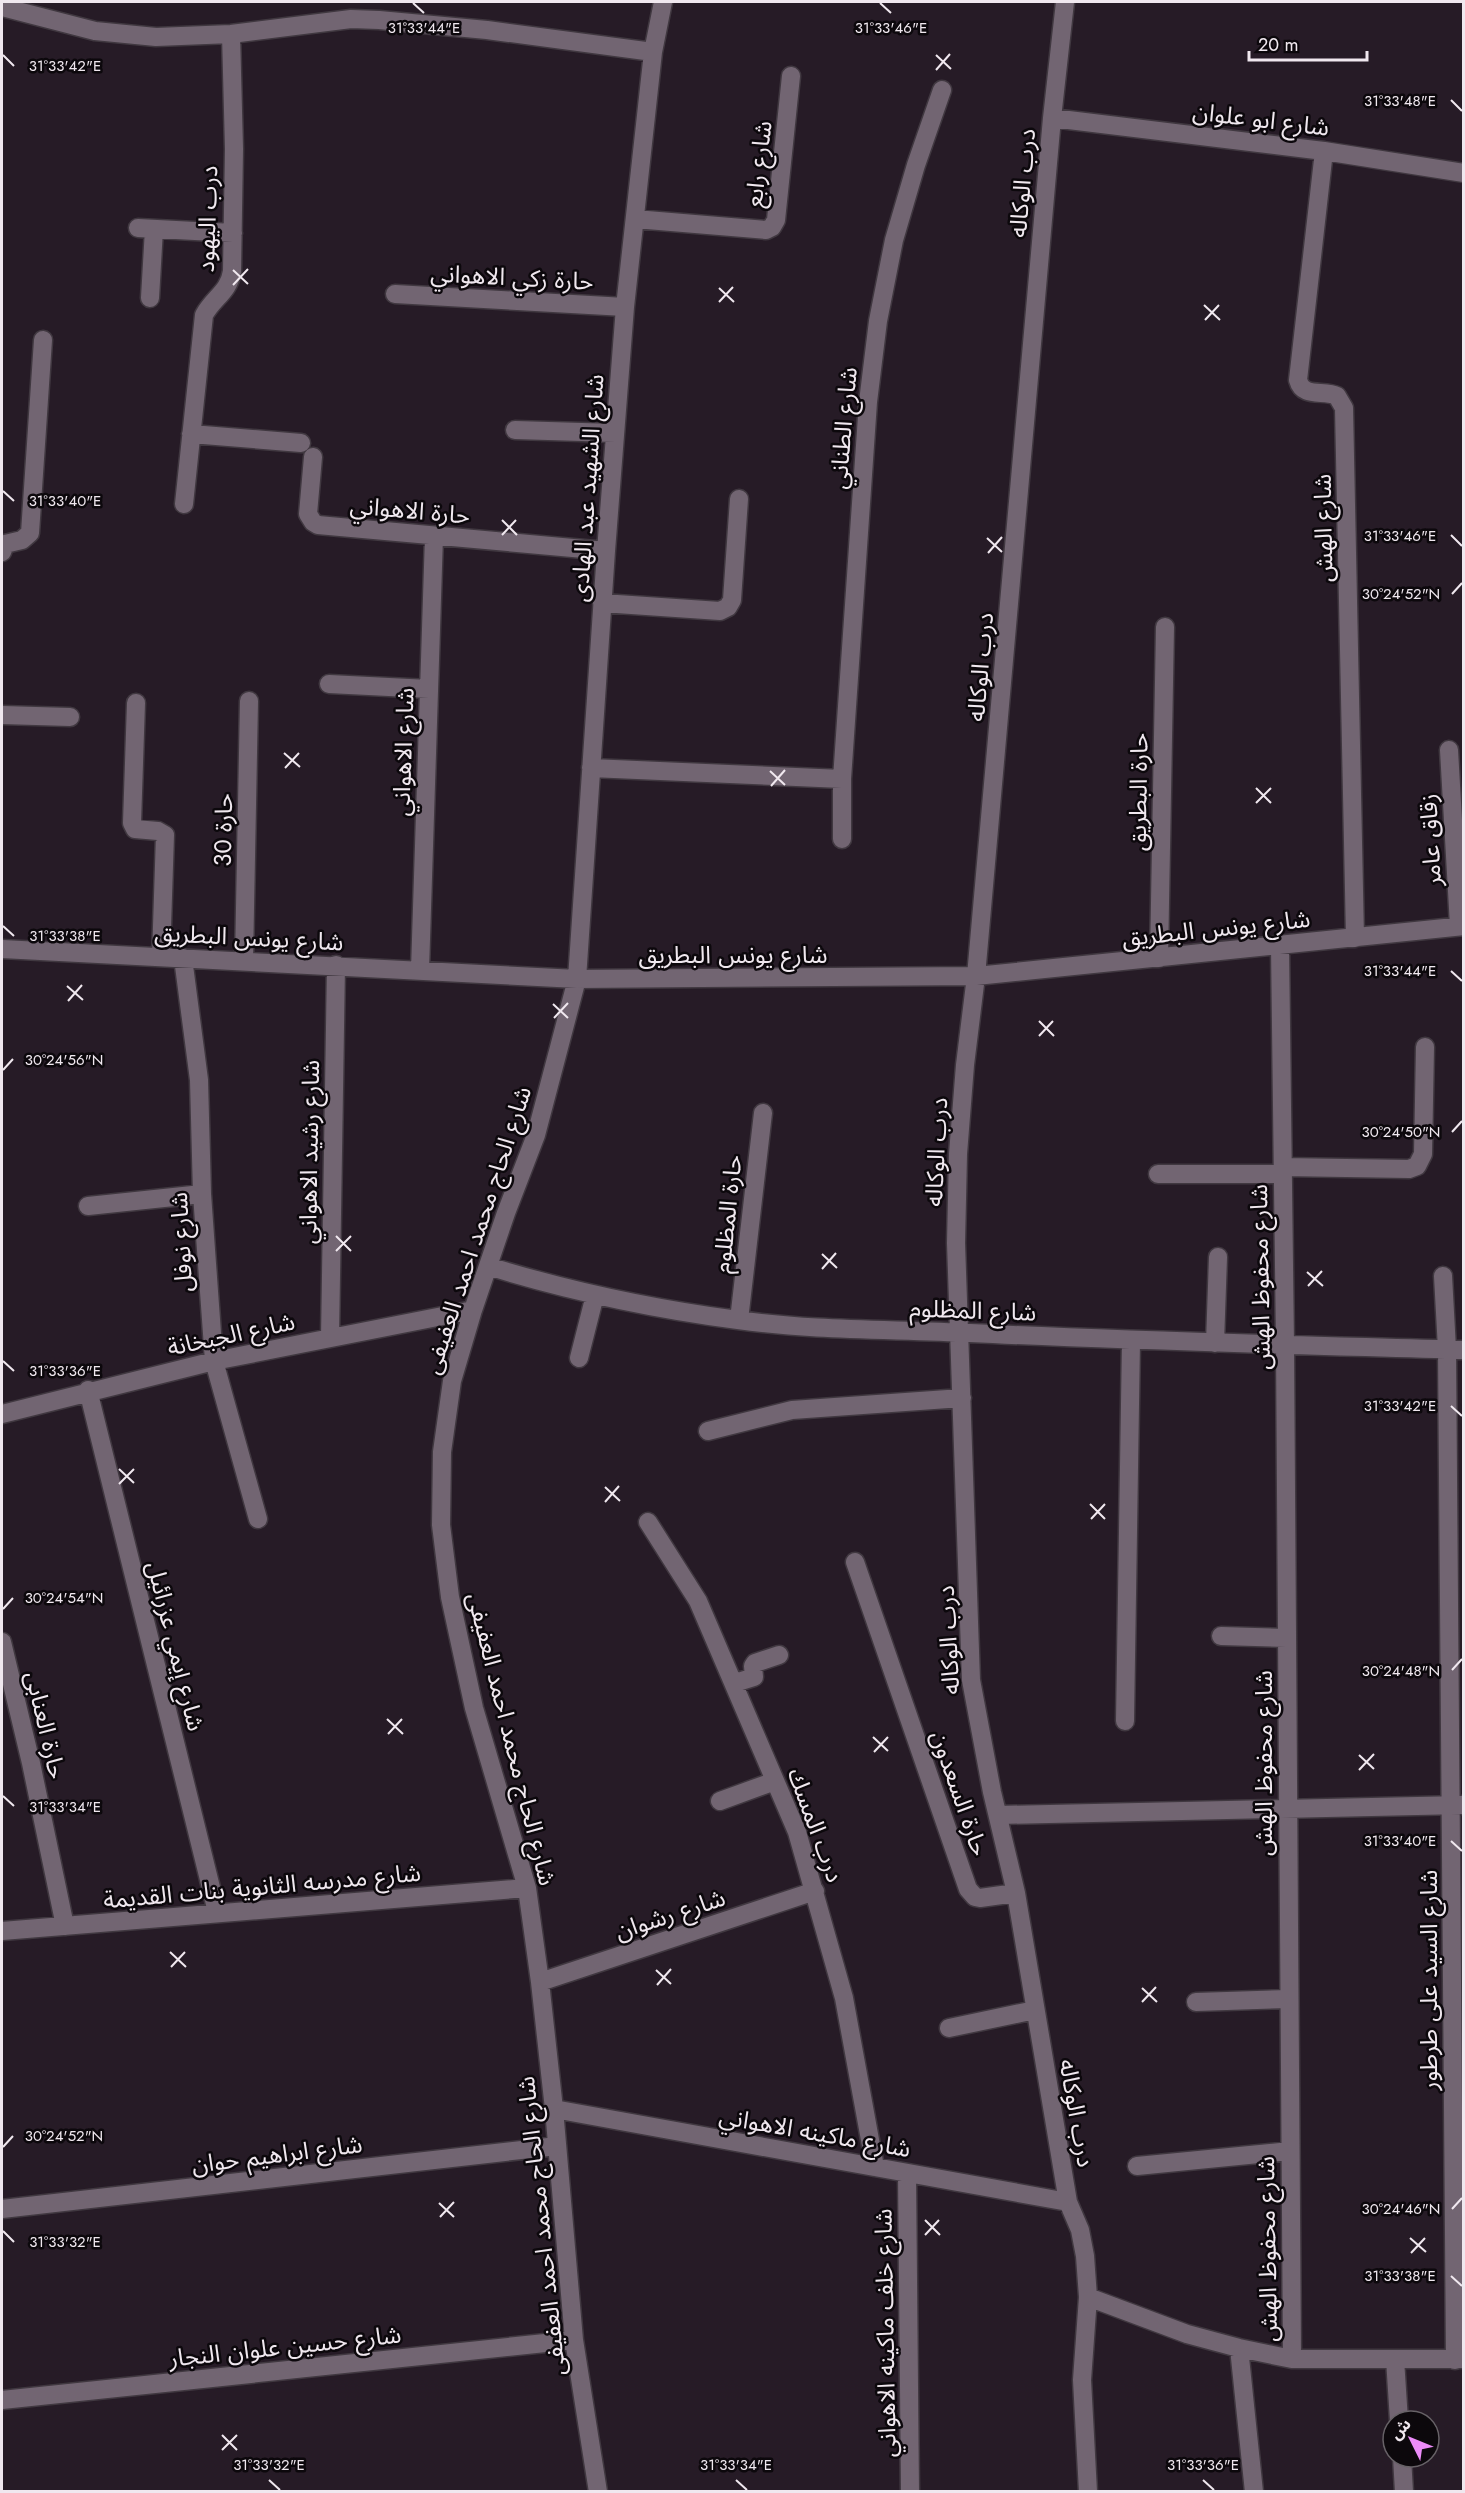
<svg xmlns="http://www.w3.org/2000/svg" width="1465" height="2493" font-family="Jost,'Noto Sans Arabic',sans-serif">
  <style>
    .lines { fill: none; stroke-linecap: round; stroke-linejoin: round }
    .minor-casing { stroke: #403840; stroke-width: 21 }
    .minor { stroke: #726572; stroke-width: 18 }
    .ticks { fill: none; stroke: #f0e8ef; stroke-width: 2 }
    .labels { text-anchor: middle; dominant-baseline: central; stroke-width: 5; stroke-linejoin: round; paint-order: stroke }
    .street-label { font-size: 24px; fill: #f0e8ef; stroke: #0c080c }
    .ticks-label { font-size: 15px; text-anchor: middle; fill: #f0e8ef; stroke: #0c080c; stroke-width: 5; stroke-linejoin: round; paint-order: stroke }
  </style>
  <rect width="100%" height="100%" fill="#261b26"/>
  <g class="lines">
    <defs>
      <path id="minor" d="M1065,2L1052,118L976,976L965,1065L958,1154L956,1243L971,1680L992,1792L1016,1893L1068,2202L1080,2230L1085,2256L1088,2297L1082,2380L1088,2492
        M2,7L95,31L156,37L231,34L351,19L379,20L487,30L653,52
        M1052,118L1324,151L1464,173
        M1324,151L1298,380C1303,399 1324,389 1337,396L1344,408L1355,938
        M635,219L766,230L772,227L776,220L791,76
        M138,228L233,233
        M395,294L625,307
        M150,298L154,229
        M515,430L615,433
        M191,434L301,443
        M313,457L308,514L313,522L318,525L606,551
        M184,504L204,315C214,297 229,292 232,271L234,149L231,34
        M2,552L5,544L22,540L30,533L43,340
        M602,603L720,611L728,607L732,600L739,499
        M329,684L429,689
        M136,703L132,823L135,829L158,831L165,835L161,957
        M2,715L70,717
        M1449,750L1459,926
        M591,768L842,779
        M842,839V779L868,402L878,321L894,240L916,165L942,90
        M1280,946L1285,1345L1292,2359
        M2,949L577,979L976,976L1464,926
        M183,958L199,1080L202,1194L214,1361L258,1519
        M1159,958L1165,627
        M244,960L249,701
        M420,970L434,536
        M1283,1167L1409,1169L1417,1166L1423,1154L1425,1047
        M1158,1174H1282
        M88,1206L202,1194
        M488,1266C569,1291 654,1309 738,1320C815,1331 893,1329 970,1333C1134,1341 1299,1345 1464,1350
        M1443,1276L1447,1349L1455,2360
        M739,1320L763,1113
        M330,1338L336,965
        M1215,1343L1218,1257
        M579,1358L595,1295
        M88,1390L217,1912
        M2,1414L214,1361L473,1310
        M708,1431L792,1410L962,1398
        M648,1522L698,1601L797,1832L844,1998L875,2167
        M855,1562L968,1889L975,1897L980,1898L1016,1893
        M1221,1636L1286,1638
        M2,1642L31,1763L65,1926
        M735,1683L754,1677L753,1666L755,1663L779,1655
        M1125,1721L1131,1341
        M720,1801L775,1781
        M999,1815L1462,1805
        M2,1931L527,1888
        M540,1982L815,1891
        M1196,2002L1289,1999
        M949,2028L1035,2010
        M554,2109L1068,2202
        M1137,2166L1290,2151
        M907,2173L910,2492
        M2,2209L557,2146
        M1088,2297L1187,2334L1239,2348L1292,2359H1464
        M1239,2348L1254,2492
        M1395,2359L1399,2421
        M2,2400L574,2340
        M1402,2457L1404,2492
        M598,2492L574,2340L554,2109L540,1982L527,1888L474,1708L450,1597L441,1525L442,1452L452,1381L473,1310L506,1213L536,1135L577,979L606,551L625,307L653,52L663,2"/>
    </defs>
    <!-- minor casing -->
    <use href="#minor" class="minor-casing"/>
    <!-- minor -->
    <use href="#minor" class="minor"/>
  </g>
  <!-- ticks -->
  <path class="ticks" d="M413,3L424,13M880,3L891,13M3,55L14,66M936,55L951,69M936,70L950,54M1451,100L1462,111M233,270L248,284M233,285L248,269M719,288L734,302M719,302L733,287M1204,305L1220,320M1205,320L1219,305M3,491L14,501M502,520L517,535M502,535L516,520M1451,535L1462,546M987,538L1002,552M988,553L1002,537M1452,594L1462,583M284,753L300,767M285,768L299,753M770,771L785,785M771,786L785,770M1256,788L1271,803M1256,803L1271,788M3,926L14,936M1451,971L1462,981M67,986L83,1000M68,1001L82,985M553,1004L568,1018M554,1018L568,1003M1039,1021L1054,1036M1039,1036L1053,1021M3,1070L13,1059M1452,1132L1462,1121M336,1236L351,1251M336,1251L351,1236M822,1254L837,1268M822,1269L836,1253M1307,1272L1323,1286M1308,1286L1322,1271M3,1361L14,1371M1451,1406L1462,1416M119,1469L134,1483M119,1484L134,1469M605,1487L620,1501M605,1502L619,1486M1090,1504L1105,1519M1091,1519L1105,1504M3,1609L13,1598M1452,1670L1462,1659M387,1719L403,1734M388,1734L402,1719M873,1737L888,1751M874,1752L888,1737M1359,1755L1374,1769M1359,1770L1374,1754M3,1796L14,1806M1451,1841L1462,1851M170,1952L186,1967M171,1967L185,1952M656,1970L671,1984M657,1985L671,1969M1142,1988L1157,2002M1142,2002L1156,1987M3,2147L13,2136M439,2203L454,2217M1452,2209L1462,2198M440,2217L454,2202M925,2220L940,2235M3,2231L14,2242M925,2235L939,2220M1410,2238L1426,2252M1411,2253L1425,2238M1451,2276L1462,2286M222,2435L237,2450M222,2450L237,2435M269,2480L280,2490M736,2480L747,2490M1203,2480L1214,2490"/>
  <g class="labels">
    <!-- street labels -->
    <g class="street-label">
      <text transform="translate(1261 119) rotate(7)">شارع ابو علوان</text>
      <text transform="translate(758 164) rotate(-83)">شارع رابع</text>
      <text transform="translate(1022 183) rotate(-85)">درب الوكاله</text>
      <text transform="translate(207 219) rotate(-88)">درب اليهود</text>
      <text transform="translate(512 277) rotate(3)">حارة زكي الاهواني</text>
      <text transform="translate(843 428) rotate(-85)">شارع الطناني</text>
      <text transform="translate(587 488) rotate(-86)">شارع الشهيد عبد الهادى</text>
      <text transform="translate(410 510) rotate(5)">حارة الاهواني</text>
      <text transform="translate(1323 528) rotate(-91)">شارع الهش</text>
      <text transform="translate(980 667) rotate(-85)">درب الوكاله</text>
      <text transform="translate(403 752) rotate(-88)">شارع الاهواني</text>
      <text transform="translate(1138 792) rotate(-89)">حارة البطريق</text>
      <text transform="translate(223 830) rotate(-89)">حارة 30</text>
      <text transform="translate(1430 840) rotate(-93)">زقاق عامر</text>
      <text transform="translate(1216 928) rotate(-6)">شارع يونس البطريق</text>
      <text transform="translate(249 937) rotate(3)">شارع يونس البطريق</text>
      <text x="733" y="954">شارع يونس البطريق</text>
      <text transform="translate(309 1152) rotate(-89)">شارع رشيد الاهواني</text>
      <text transform="translate(936 1152) rotate(-87)">درب الوكاله</text>
      <text transform="translate(727 1214) rotate(-84)">حارة المظلوم</text>
      <text transform="translate(477 1230) rotate(-72)">شارع الحاج محمد احمد العفيفى</text>
      <text transform="translate(181 1242) rotate(-93)">شارع نوفل</text>
      <text transform="translate(1260 1277) rotate(-91)">شارع محفوظ الهش</text>
      <text transform="translate(973 1310) rotate(2)">شارع المظلوم</text>
      <text transform="translate(231 1334) rotate(-12)">شارع الجبخانة</text>
      <text transform="translate(948 1640) rotate(-93)">درب الوكاله</text>
      <text transform="translate(176 1646) rotate(76)">شارع إيمي عزرائيل</text>
      <text transform="translate(46 1725) rotate(77)">حارة العنابى</text>
      <text transform="translate(512 1739) rotate(76)">شارع الحاج محمد احمد العفيفى</text>
      <text transform="translate(1263 1763) rotate(-90)">شارع محفوظ الهش</text>
      <text transform="translate(960 1793) rotate(71)">حارة السعدون</text>
      <text transform="translate(816 1825) rotate(70)">درب المسك</text>
      <text transform="translate(262 1886) rotate(-5)">شارع مدرسه الثانوية بنات القديمة</text>
      <text transform="translate(670 1914) rotate(-18)">شارع رشوان</text>
      <text transform="translate(1428 1980) rotate(-90)">شارع السيد على طرطور</text>
      <text transform="translate(1077 2113) rotate(80)">درب الوكاله</text>
      <text transform="translate(815 2132) rotate(10)">شارع ماكينه الاهواني</text>
      <text transform="translate(277 2154) rotate(-7)">شارع ابراهيم حوان</text>
      <text transform="translate(541 2226) rotate(-96)">شارع الحاج محمد احمد العفيفى</text>
      <text transform="translate(1267 2249) rotate(-91)">شارع محفوظ الهش</text>
      <text transform="translate(885 2333) rotate(-91)">شارع خلف ماكينه الاهواني</text>
      <text transform="translate(285 2346) rotate(-6)">شارع حسين علوان النجار</text>
    </g>
  </g>
  <g class="ticks-label">
    <text x="424" y="33">31°33'44"E</text>
    <text x="891" y="33">31°33'46"E</text>
    <text x="65" y="71">31°33'42"E</text>
    <text x="1400" y="106">31°33'48"E</text>
    <text x="65" y="506">31°33'40"E</text>
    <text x="1400" y="541">31°33'46"E</text>
    <text x="1401" y="599">30°24'52"N</text>
    <text x="65" y="941">31°33'38"E</text>
    <text x="1400" y="976">31°33'44"E</text>
    <text x="64" y="1065">30°24'56"N</text>
    <text x="1401" y="1137">30°24'50"N</text>
    <text x="65" y="1376">31°33'36"E</text>
    <text x="1400" y="1411">31°33'42"E</text>
    <text x="64" y="1603">30°24'54"N</text>
    <text x="1401" y="1676">30°24'48"N</text>
    <text x="65" y="1812">31°33'34"E</text>
    <text x="1400" y="1846">31°33'40"E</text>
    <text x="64" y="2141">30°24'52"N</text>
    <text x="1401" y="2214">30°24'46"N</text>
    <text x="65" y="2247">31°33'32"E</text>
    <text x="1400" y="2281">31°33'38"E</text>
    <text x="269" y="2470">31°33'32"E</text>
    <text x="736" y="2470">31°33'34"E</text>
    <text x="1203" y="2470">31°33'36"E</text>
  </g>
  <!-- border -->
  <rect width="1465" height="2493" fill="none" stroke="#f0e8ef" stroke-width="6"/>
  <!-- north arrow -->
  <g transform="translate(1411 2439) rotate(313)"><circle r="28" fill="#0c080c" stroke="#676267" stroke-width="1.5"/>
  <path d="M0-4.5L10 22L0 15L-10 22Z" fill="#ed8cf9"/>
  <text y="-9" font-size="16" font-weight="bold" text-anchor="middle" fill="#f0e8ef">ش</text>
  </g>
  <!-- scale -->
  <path d="M1249 51v9h118v-9" fill="none" stroke="#f0e8ef" stroke-width="3"/>
  <text x="1258" y="51" font-size="18" fill="#f0e8ef" stroke="#0c080c" stroke-width="4.5" paint-order="stroke">20 m</text>
</svg>
